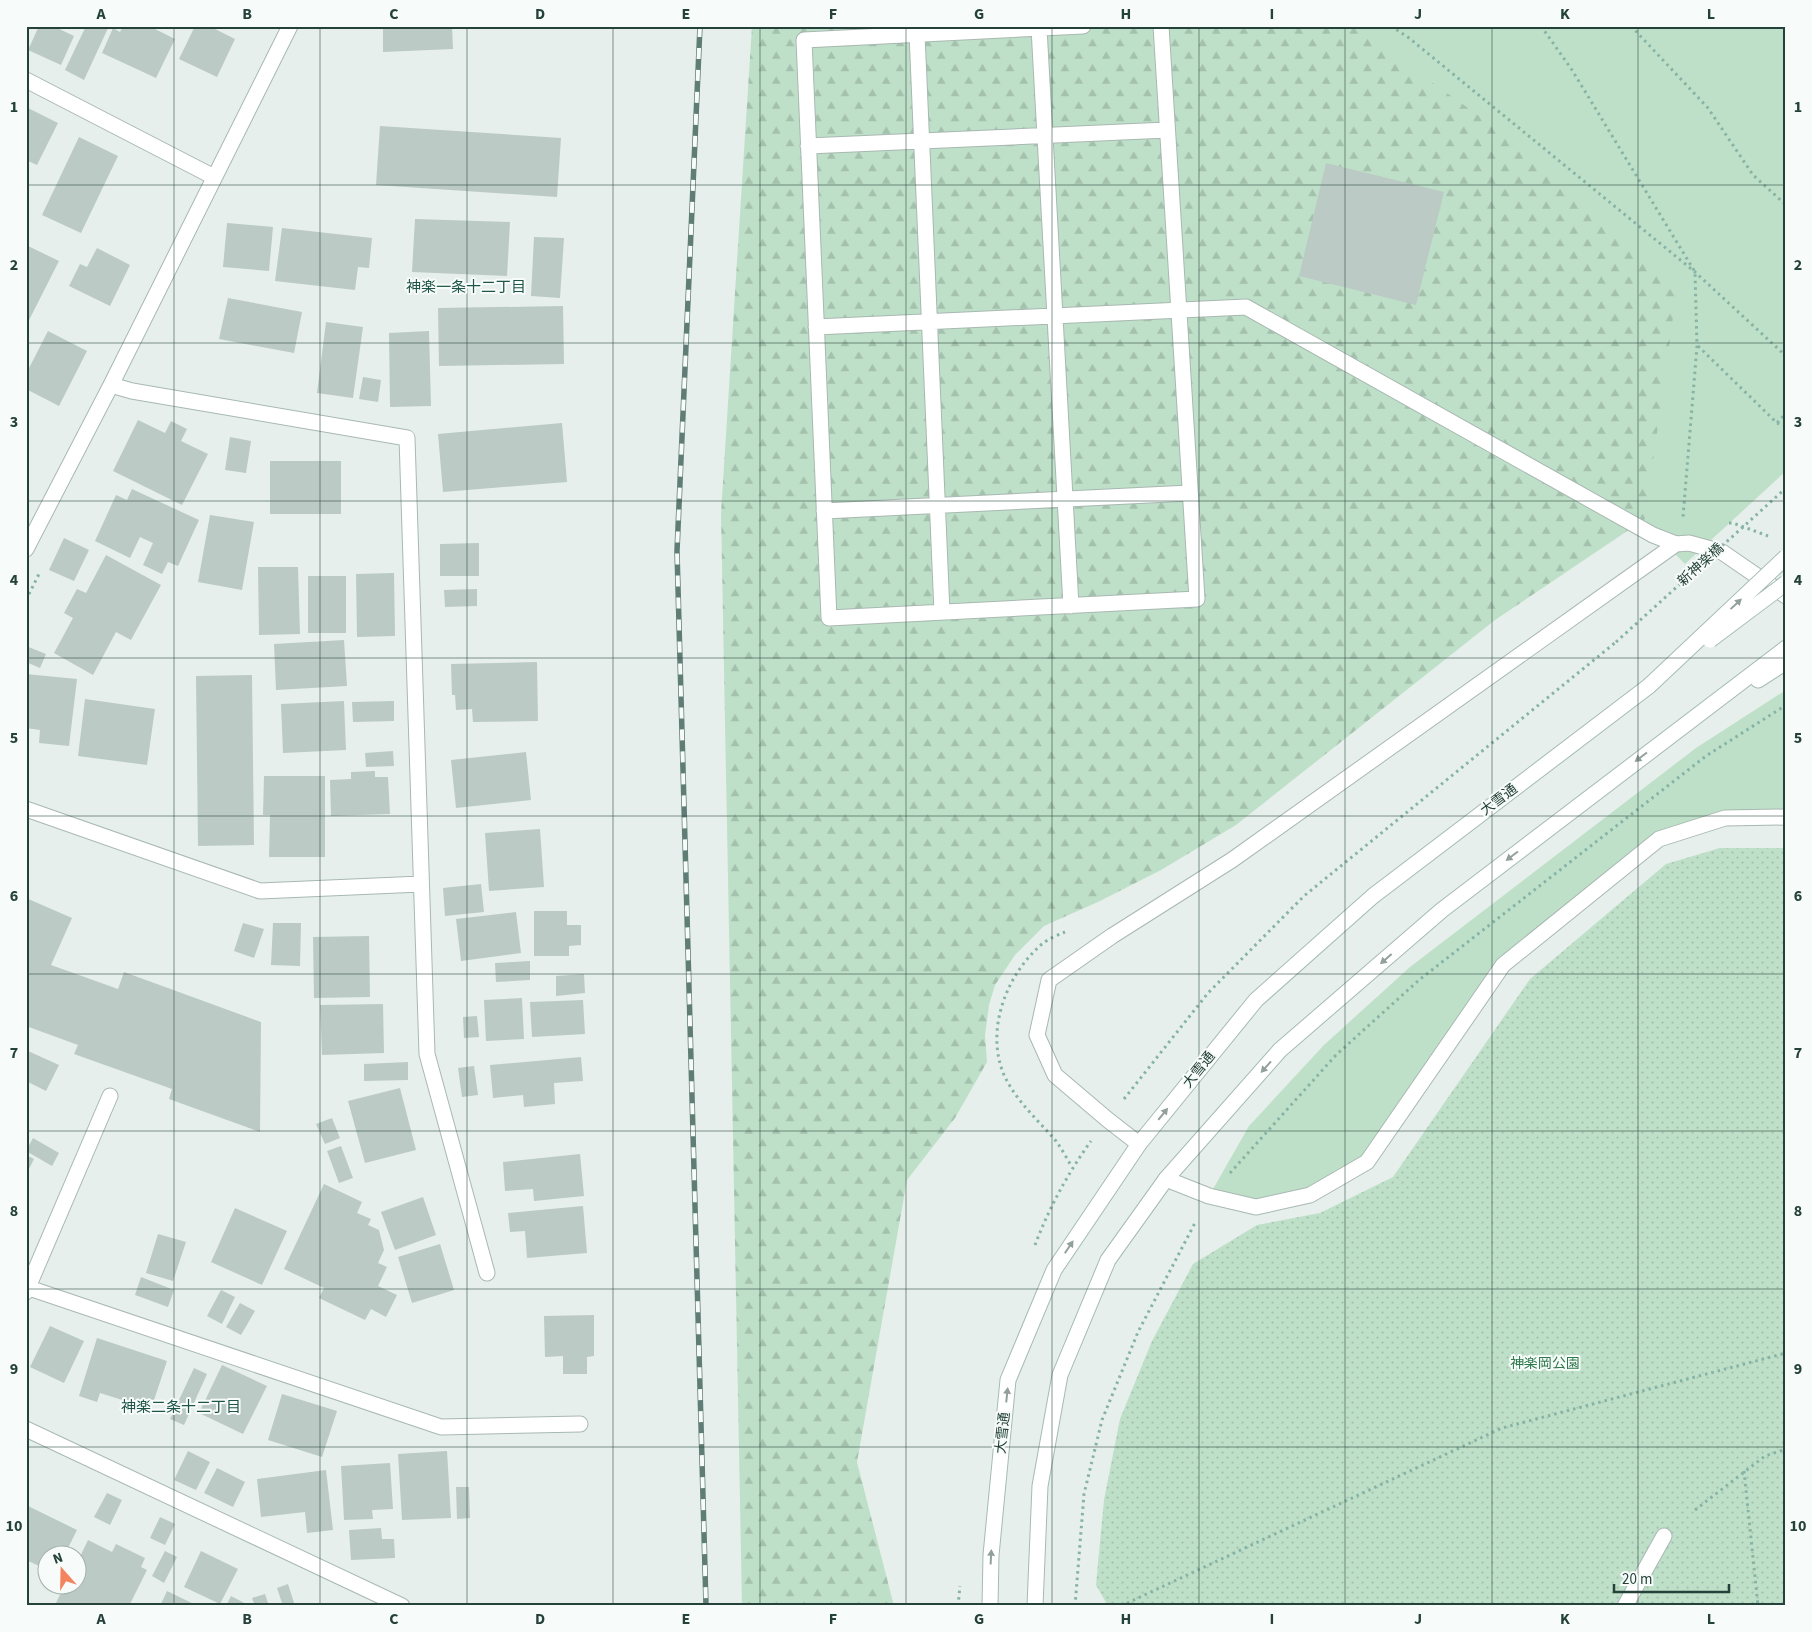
<svg xmlns="http://www.w3.org/2000/svg" width="1812" height="1632" font-family="'Source Sans 3','Noto Sans JP',sans-serif">
  <style>
    .grass { fill: #bfe0c8 }
    .forest { fill: url(#forest-firs) }
    .park { fill: url(#park-dots) }
    .building { fill: #bbcac4 }
    .lines { fill: none; stroke-linecap: round; stroke-linejoin: round }
    .service-casing { stroke: #a8b8b2; stroke-width: 17 }
    .minor-casing { stroke: #a8b8b2; stroke-width: 17 }
    .secondary-casing { stroke: #a4bbb3; stroke-width: 17 }
    .path { stroke: #86b3a5; stroke-width: 3; stroke-dasharray: 2.5 4; stroke-linecap: butt }
    .service { stroke: #fff; stroke-width: 15 }
    .minor { stroke: #fff; stroke-width: 15 }
    .secondary { stroke: #fff; stroke-width: 15 }
    .rail-casing { stroke: #5f7d75; stroke-width: 5.5 }
    .rail { stroke: #f7fbf9; stroke-width: 4; stroke-dasharray: 11; stroke-linecap: butt }
    .secondary-bridge-casing { stroke: #a4bbb3; stroke-width: 17; stroke-linecap: butt }
    .path-bridge { stroke: #86b3a5; stroke-width: 3; stroke-dasharray: 2.5 4; stroke-linecap: butt }
    .secondary-bridge { stroke: #fff; stroke-width: 15 }
    .oneway { fill: #92a09c }
    .grid { fill: none; stroke: #24423a; stroke-width: 1; stroke-opacity: 0.55 }
    .labels { text-anchor: middle; dominant-baseline: central; stroke-width: 4; stroke-linejoin: round; paint-order: stroke }
    .street-label { font-size: 14px; fill: #24423a; stroke: #f7fbf9 }
    .park-label { font-size: 14px; fill: #2d7a4b; stroke: #f7fbf9 }
    .neighbourhood-label { font-size: 15px; fill: #1f5548; stroke: #f7fbf9 }
    .neatline { fill: none; stroke: #24423a; stroke-width: 2 }
    .grid-label { font-size: 16px; text-anchor: middle; font-weight: bold; fill: #24423a }
  </style>
  <defs>
    <pattern id="forest-firs" width="22" height="20" patternUnits="userSpaceOnUse" patternTransform="scale(1.25)"><rect width="22" height="20" fill="#bfe0c8"/><path d="M5 1l3.5 6h-7zM16 11l3.5 6h-7z" fill="#a4c1ad"/></pattern>
    <pattern id="park-dots" width="8" height="8" patternUnits="userSpaceOnUse" patternTransform="scale(1.25)"><rect width="8" height="8" fill="#bfe0c8"/><path d="M2 2h.1M6 6h.1" fill="none" stroke="#a4c1ad" stroke-width="1.8" stroke-linecap="round"/></pattern>
  </defs>
  <rect width="100%" height="100%" fill="#e6efeb"/>
  <!-- grass -->
  <path class="grass" d="M1338,26H1786V471L1685,564L1633,511Z
    M1786,690V817L1725,818L1659,839L1503,964L1367,1162L1310,1195L1256,1207L1209,1196L1249,1126L1324,1045L1410,967L1696,748Z"/>
  <!-- forest -->
  <path class="forest" d="M752,26H1353L1489,123L1678,282L1645,519L1495,620L1236,825L1161,870L1100,901L1044,926L1015,955L995,985L989,1005L985,1035L987,1062L955,1118L907,1180L857,1462L894,1606H742L721,513Z"/>
  <!-- park -->
  <path class="park" d="M1720,848H1786V1606H1108L1096,1585L1104,1500L1120,1419L1152,1341L1193,1264L1257,1225L1320,1213L1393,1177L1530,979L1666,864Z"/>
  <!-- building -->
  <path class="building" d="M39,26H53L74,36L61,65L28,50Z
    M86,26H109L84,80L65,70Z
    M123,26H149L175,39L156,78L102,53L113,28L120,32Z
    M195,26H209L235,39L217,77L179,59Z
    M383,26H452L453,49L383,52Z
    M26,107L58,123L37,165L26,160Z
    M380,126L561,138L557,197L376,185Z
    M79,137L118,156L81,233L42,215Z
    M1326,163L1444,192L1416,305L1299,276Z
    M415,219L510,222L507,276L412,272Z
    M227,223L273,227L269,271L223,267Z
    M282,228L372,238L369,268L358,267L355,290L275,281Z
    M534,237L564,238L560,298L531,296Z
    M26,245L59,261L26,326Z
    M97,248L130,265L110,306L69,286L80,264L87,267Z
    M228,298L302,312L294,353L219,339Z
    M563,306L564,364L439,366L438,308Z
    M326,322L363,327L353,398L317,393Z
    M48,331L87,351L59,406L26,389V374Z
    M429,331L431,406L390,407L389,333Z
    M363,377L381,380L378,402L359,399Z
    M138,420L165,433L171,421L187,429L181,441L208,454L182,505L113,471Z
    M562,423L567,482L443,492L438,434Z
    M230,437L251,441L246,473L225,470Z
    M270,461H341V514H270Z
    M132,489L199,520L178,566L168,562L162,574L143,565L153,543L140,537L130,558L95,541L116,495L127,500Z
    M210,515L254,522L242,590L198,582Z
    M64,538L89,550L74,581L49,570Z
    M479,543V576H440V544Z
    M106,555L161,585L131,640L116,632L93,675L54,653L73,618L64,613L77,589L86,593Z
    M258,567H298L300,634L259,635Z
    M394,573L395,636L357,637L356,574Z
    M308,576H346V633H308Z
    M477,589V606L445,607L444,590Z
    M344,640L347,686L276,690L274,644Z
    M26,646L46,654L40,668L26,662Z
    M537,662L538,721L473,722L472,709L456,710L455,695H452L451,664Z
    M26,674L77,679L69,746L39,743L40,730L26,728Z
    M252,675L254,845L198,846L196,676Z
    M85,699L155,709L147,765L78,756Z
    M344,701L346,750L283,753L281,704Z
    M394,701V721L353,722L352,702Z
    M393,751L394,766L366,767L365,753Z
    M526,752L531,800L456,808L451,760Z
    M375,771V777H388L390,814L331,816L330,780L351,779V772Z
    M264,776H325V857H269L270,815H263Z
    M540,829L544,887L489,891L485,833Z
    M481,884L484,912L445,916L443,888Z
    M26,898L72,918L51,965L118,989L124,972L261,1022L260,1132L169,1099L172,1089L74,1054L78,1045L26,1026Z
    M534,911H567V925H581V945L569,946V956H534Z
    M516,912L521,953L461,961L456,919Z
    M243,923L264,929L254,958L234,951Z
    M273,923H301L300,966L271,965Z
    M369,936L370,997L314,998L313,937Z
    M530,961V980L496,982L495,963Z
    M584,974L585,993L556,996V976Z
    M522,998L524,1039L486,1041L484,1000Z
    M583,1000L585,1034L532,1037L530,1002Z
    M383,1004L384,1053L322,1055L320,1005Z
    M477,1016L479,1037L464,1038L463,1017Z
    M28,1051L59,1065L46,1091L26,1081V1054Z
    M581,1057L583,1081L554,1083L555,1104L524,1107L523,1095L493,1098L490,1065Z
    M408,1062V1080L364,1081V1064Z
    M474,1066L478,1095L462,1097L458,1068Z
    M400,1088L416,1150L365,1163L348,1101Z
    M332,1118L340,1138L325,1144L316,1124Z
    M33,1138L59,1153L52,1166L26,1151Z
    M341,1146L353,1178L339,1183L327,1151Z
    M580,1154L584,1196L534,1201L533,1189L505,1191L503,1162Z
    M26,1155L34,1159L26,1175Z
    M324,1184L362,1202L357,1213L371,1219L368,1225L379,1230L384,1250L378,1263L387,1267L378,1286L397,1295L386,1317L371,1309L365,1320L319,1298L324,1288L284,1269Z
    M423,1197L436,1235L395,1250L381,1212Z
    M583,1206L587,1253L527,1258L525,1231L510,1232L508,1213Z
    M235,1208L287,1231L262,1285L211,1262Z
    M158,1234L186,1242L173,1281L146,1273Z
    M440,1244L454,1290L412,1303L398,1257Z
    M141,1277L174,1290L168,1307L135,1295Z
    M221,1290L235,1297L222,1324L207,1316Z
    M240,1303L255,1311L241,1335L226,1327Z
    M594,1315V1356L587,1357V1374H563V1356L545,1357L544,1316Z
    M50,1326L84,1341L64,1383L30,1367Z
    M97,1338L167,1361L151,1409L100,1393L97,1402L79,1396Z
    M222,1365L267,1386L243,1434L199,1413Z
    M194,1368L207,1374L184,1425L170,1419Z
    M282,1394L337,1411L322,1457L268,1440Z
    M188,1451L210,1462L196,1490L174,1480Z
    M447,1451L451,1518L402,1520L398,1454Z
    M390,1463L393,1509L372,1510L373,1519L344,1520L341,1466Z
    M217,1468L245,1482L233,1507L204,1493Z
    M326,1470L333,1530L307,1533L305,1512L261,1517L257,1479Z
    M456,1487H469L470,1518L457,1519Z
    M107,1493L122,1500L110,1525L94,1517Z
    M26,1505L77,1530L65,1554H48V1570L26,1560Z
    M160,1517L175,1524L165,1545L150,1538Z
    M381,1528L382,1539H394L395,1558L351,1560L349,1530Z
    M88,1540L112,1552L116,1544L145,1558L141,1567L147,1570L129,1606H61L56,1603L65,1584H78V1561Z
    M165,1551L177,1557L164,1583L152,1576Z
    M201,1551L238,1569L220,1604L184,1587Z
    M288,1584L295,1606H283L277,1588Z
    M167,1591L198,1606H160Z
    M265,1594L269,1606H255L252,1598Z
    M231,1596L250,1606H226Z"/>
  <g class="lines">
    <defs>
      <path id="service" d="M1083,26L804,40L829,618L1197,599L1161,26
        M1039,28L1071,606
        M917,34L942,612
        M808,146L1167,130
        M816,327L1246,307L1653,535L1676,544
        M824,511L1190,493
        M1625,1606L1664,1536"/>
      <path id="minor" d="M26,80L214,177
        M111,385L132,391L407,438L427,1054L487,1273
        M26,549L111,385L290,26
        M26,809L260,891L421,884
        M1139,1144L1108,1120L1055,1075L1037,1035L1049,980L1112,936L1232,860L1676,544L1689,543L1722,552L1786,596
        M1166,1179L1209,1196L1256,1207L1310,1195L1367,1162L1503,965L1659,839L1725,818L1786,817
        M26,1287L441,1427L580,1424
        M26,1292L110,1096
        M26,1429L402,1606"/>
      <path id="secondary" d="M1758,680L1786,662
        M990,1606L991,1555L1008,1380L1054,1270L1139,1144L1256,1000L1373,896L1649,686
        M1035,1606L1040,1486L1060,1375L1108,1260L1166,1179L1280,1050L1442,910L1786,648"/>
    </defs>
    <!-- service casing -->
    <use href="#service" class="service-casing"/>
    <!-- minor casing -->
    <use href="#minor" class="minor-casing"/>
    <!-- secondary casing -->
    <use href="#secondary" class="secondary-casing"/>
    <!-- path -->
    <path class="path" d="M1391,26L1409,38L1695,272L1786,356
      M1541,26L1572,70L1695,272L1697,346L1683,517
      M1631,26L1708,108L1753,175L1786,205
      M1698,346L1777,423L1786,413
      M1777,423L1786,426
      M1729,523H1733L1768,536
      M26,600L39,574
      M1065,932C1058,935 1048,939 1042,944C1006,975 985,1030 1004,1075C1016,1101 1038,1120 1056,1141C1062,1149 1067,1159 1072,1167
      M1124,1099L1208,993L1304,896L1616,642
      M1230,1173L1336,1055L1419,980L1706,756L1786,705
      M1035,1245C1049,1208 1068,1173 1091,1141
      M1744,1471L1758,1606
      M1695,1510L1765,1456L1786,1449
      M958,1606L960,1586
      M1075,1606L1084,1494L1102,1420L1138,1332L1196,1221
      M1121,1606L1502,1428L1786,1353"/>
    <!-- service -->
    <use href="#service" class="service"/>
    <!-- minor -->
    <use href="#minor" class="minor"/>
    <!-- secondary -->
    <use href="#secondary" class="secondary"/>
    <defs>
      <path id="rail" d="M700,26L677,551L706,1606"/>
    </defs>
    <!-- rail casing -->
    <use href="#rail" class="rail-casing"/>
    <!-- rail -->
    <use href="#rail" class="rail"/>
    <defs>
      <path id="secondary-bridge" d="M1710,640L1786,583
        M1649,686L1786,557"/>
    </defs>
    <!-- secondary-bridge casing -->
    <use href="#secondary-bridge" class="secondary-bridge-casing"/>
    <!-- path-bridge -->
    <path class="path-bridge" d="M1616,642L1786,488"/>
    <!-- secondary-bridge -->
    <use href="#secondary-bridge" class="secondary-bridge"/>
  </g>
  <!-- one-way arrows -->
  <defs><path id="oneway-solid" d="M-6-.8H1V-3.2L6.5 0L1 3.2V.8H-6Z" transform="scale(1.25)"/></defs>
  <g class="oneway">
    <use href="#oneway-solid" transform="translate(1736 604) rotate(-43)"/>
    <use href="#oneway-solid" transform="translate(1641 757) rotate(143)"/>
    <use href="#oneway-solid" transform="translate(1512 856) rotate(143)"/>
    <use href="#oneway-solid" transform="translate(1386 959) rotate(139)"/>
    <use href="#oneway-solid" transform="translate(1266 1067) rotate(132)"/>
    <use href="#oneway-solid" transform="translate(1163 1114) rotate(-51)"/>
    <use href="#oneway-solid" transform="translate(1069 1247) rotate(-56)"/>
    <use href="#oneway-solid" transform="translate(1007 1395) rotate(-84)"/>
    <use href="#oneway-solid" transform="translate(991 1557) rotate(-87)"/>
  </g>
  <!-- grid -->
  <path class="grid" d="M174,26V1606M320,26V1606M467,26V1606M613,26V1606M760,26V1606M906,26V1606M1052,26V1606M1199,26V1606M1345,26V1606M1492,26V1606M1638,26V1606M26,185H1786M26,343H1786M26,501H1786M26,658H1786M26,816H1786M26,974H1786M26,1131H1786M26,1289H1786M26,1447H1786"/>
  <g class="labels">
    <!-- street labels -->
    <g class="street-label">
      <text transform="translate(1701 565) rotate(-42)">新神楽橋</text>
      <text transform="translate(1499 800) rotate(-37)">大雪通</text>
      <text transform="translate(1199 1070) rotate(-51)">大雪通</text>
      <text transform="translate(1003 1433) rotate(-84)">大雪通</text>
    </g>
    <!-- park labels -->
    <g class="park-label">
      <text x="1545" y="1364">神楽岡公園</text>
    </g>
    <!-- neighbourhood labels -->
    <g class="neighbourhood-label">
      <text x="466" y="287">神楽一条十二丁目</text>
      <text x="181" y="1407">神楽二条十二丁目</text>
    </g>
  </g>
  <!-- border -->
  <rect width="1812" height="1632" fill="none" stroke="#f7fbf9" stroke-width="55"/>
  <!-- north arrow -->
  <g transform="translate(62 1570) rotate(340)"><circle r="24" fill="#f7fbf9" stroke="#a3b1ad"/>
  <path d="M0-4L9 19L0 12L-9 19Z" fill="#f4845f"/>
  <text y="-8" font-size="14" font-weight="bold" text-anchor="middle" fill="#24423a">N</text>
  </g>
  <!-- scale -->
  <path d="M1614 1584v8h115v-8" fill="none" stroke="#24423a" stroke-width="2.5"/>
  <text x="1622" y="1584" font-size="15" fill="#24423a" stroke="#f7fbf9" stroke-width="4" paint-order="stroke">20 m</text>
  <rect x="28" y="28" width="1756" height="1576" class="neatline"/>
  <g class="grid-label">
    <text x="101" y="19">A</text>
    <text x="247" y="19">B</text>
    <text x="394" y="19">C</text>
    <text x="540" y="19">D</text>
    <text x="686" y="19">E</text>
    <text x="833" y="19">F</text>
    <text x="979" y="19">G</text>
    <text x="1126" y="19">H</text>
    <text x="1272" y="19">I</text>
    <text x="1418" y="19">J</text>
    <text x="1565" y="19">K</text>
    <text x="1711" y="19">L</text>
    <text x="14" y="112">1</text>
    <text x="1798" y="112">1</text>
    <text x="14" y="270">2</text>
    <text x="1798" y="270">2</text>
    <text x="14" y="427">3</text>
    <text x="1798" y="427">3</text>
    <text x="14" y="585">4</text>
    <text x="1798" y="585">4</text>
    <text x="14" y="743">5</text>
    <text x="1798" y="743">5</text>
    <text x="14" y="901">6</text>
    <text x="1798" y="901">6</text>
    <text x="14" y="1058">7</text>
    <text x="1798" y="1058">7</text>
    <text x="14" y="1216">8</text>
    <text x="1798" y="1216">8</text>
    <text x="14" y="1374">9</text>
    <text x="1798" y="1374">9</text>
    <text x="14" y="1531">10</text>
    <text x="1798" y="1531">10</text>
    <text x="101" y="1624">A</text>
    <text x="247" y="1624">B</text>
    <text x="394" y="1624">C</text>
    <text x="540" y="1624">D</text>
    <text x="686" y="1624">E</text>
    <text x="833" y="1624">F</text>
    <text x="979" y="1624">G</text>
    <text x="1126" y="1624">H</text>
    <text x="1272" y="1624">I</text>
    <text x="1418" y="1624">J</text>
    <text x="1565" y="1624">K</text>
    <text x="1711" y="1624">L</text>
  </g>
</svg>
